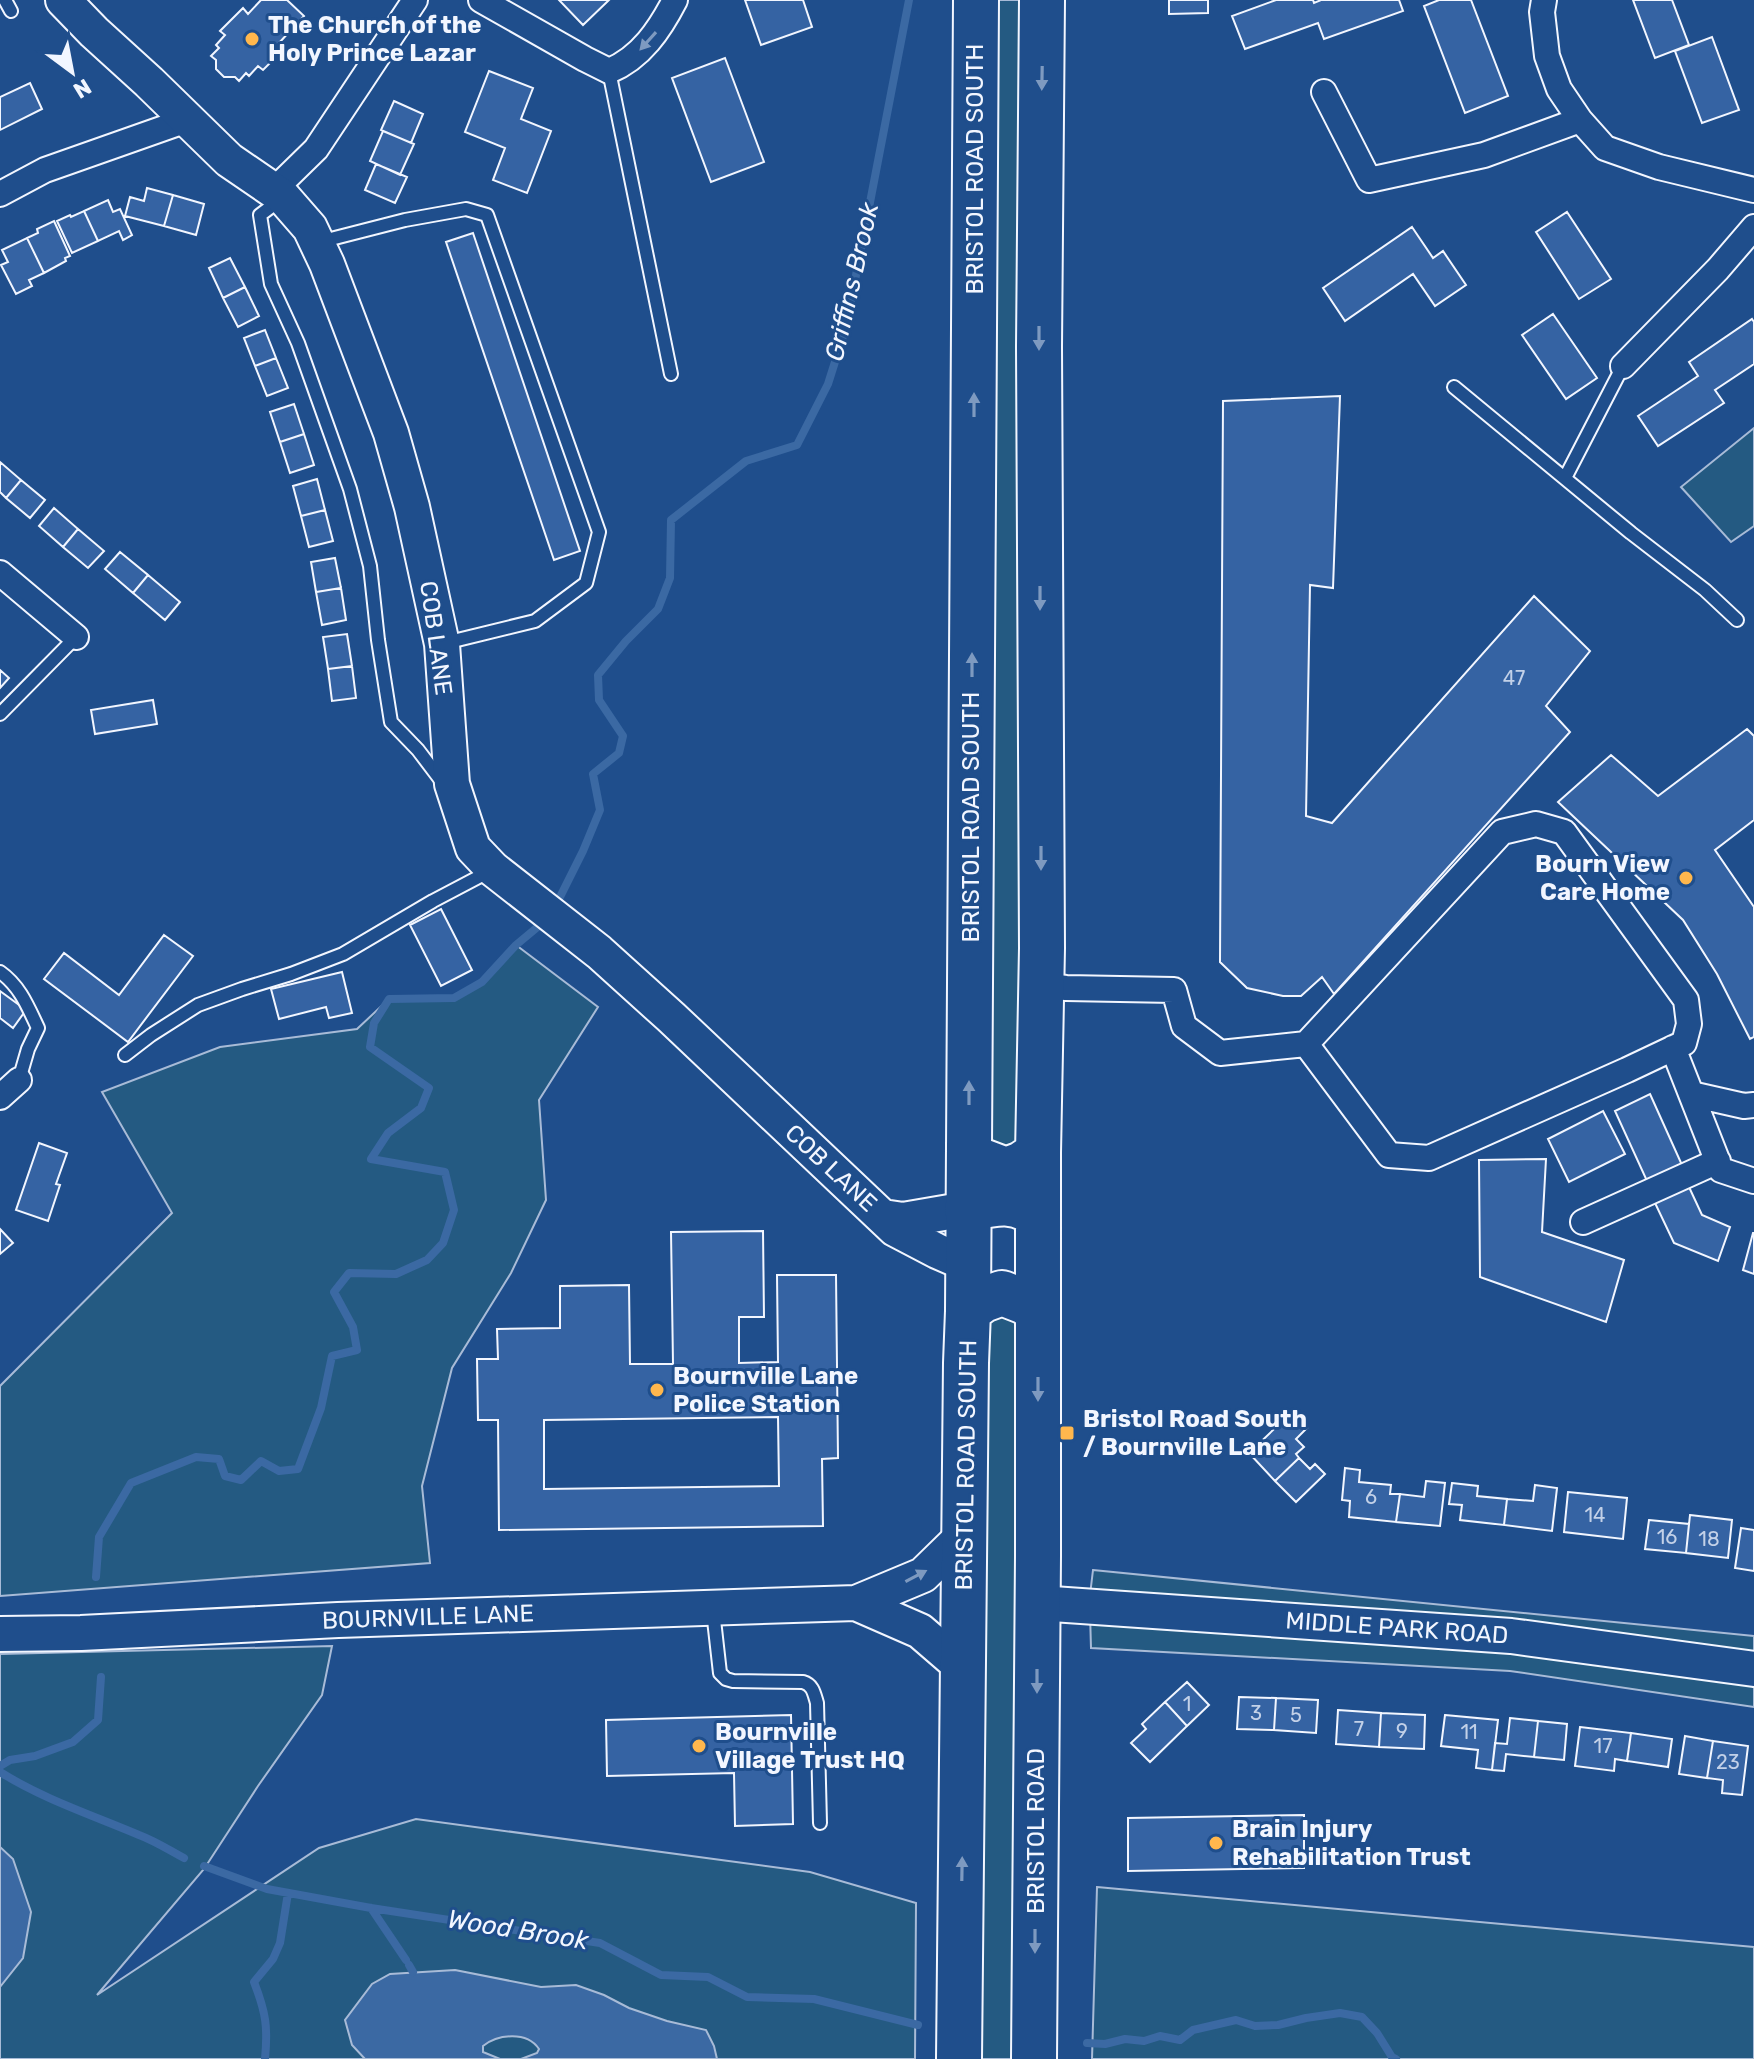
<svg xmlns="http://www.w3.org/2000/svg" width="1754" height="2059" font-family="Rubik,sans-serif">
  <style>
    .green { fill: #245a82; stroke: #a8bbd7; stroke-width: 2 }
    .water { fill: #3b69a3; stroke: #a8bbd7; stroke-width: 2 }
    .lines { fill: none; stroke-linecap: round; stroke-linejoin: round }
    .stream { stroke: #3b69a3; stroke-width: 8 }
    .building { fill: #3563a3; stroke: #f2f6ff; stroke-width: 2; fill-rule: evenodd }
    .lane-casing { stroke: #f2f6ff; stroke-width: 16 }
    .street-casing { stroke: #f2f6ff; stroke-width: 28 }
    .secondary-casing { stroke: #f2f6ff; stroke-width: 38 }
    .highway-casing { stroke: #f2f6ff; stroke-width: 48 }
    .lane { stroke: #1f4e8c; stroke-width: 12 }
    .street { stroke: #1f4e8c; stroke-width: 24 }
    .secondary { stroke: #1f4e8c; stroke-width: 34 }
    .highway { stroke: #1f4e8c; stroke-width: 44 }
    .oneway { fill: #7e9ac0 }
    .poi-dot { fill: #ffb74d; stroke: #1f4e8c; stroke-width: 3 }
    .labels { text-anchor: middle; dominant-baseline: central; stroke-width: 6; stroke-linejoin: round; paint-order: stroke }
    .number-label { font-size: 20px; fill: #c3d1e8 }
    .poi-label { font-size: 24px; font-weight: bold; fill: #f2f6ff; stroke: #1f4e8c; text-anchor: start }
    .street-label { font-size: 24px; fill: #f2f6ff; stroke: #1f4e8c }
    .water-label { font-size: 26px; font-style: italic; fill: #f2f6ff; stroke: #1f4e8c }
  </style>
  <rect width="100%" height="100%" fill="#1f4e8c"/>
  <!-- green -->
  <path class="green" d="M986,0H1028L1024,1138L1011,1150L979,1140Z
    M1754,428V526L1731,542L1681,487Z
    M516,945L598,1007L539,1100L546,1200L511,1273L452,1368L422,1486L430,1563L0,1596V1386L172,1213L102,1092L220,1047L357,1029L389,999L454,998L482,982Z
    M1004,1307L1022,1323V2059H971L986,1318Z
    M1093,1570L1754,1636V1660L1090,1595Z
    M1090,1613L1529,1650L1754,1678V1707L1510,1671L1091,1648Z
    M332,1646L322,1695L258,1786L204,1869L97,1995L319,1848L416,1819L810,1872L916,1903L915,2059H0V1654Z
    M1097,1887L1754,1947V2059H1092Z"/>
  <!-- water -->
  <path class="water" d="M0,1847L13,1859L31,1912L23,1958L0,1987Z
    M455,1970L541,1987L576,1985L604,1995L629,2008L667,2021L706,2030L714,2046L717,2059H521L537,2053L539,2049C527,2031 498,2034 483,2046V2052L500,2059H365L352,2045L345,2020L372,1984L390,1974Z"/>
  <g class="lines">
    <!-- stream -->
    <path class="stream" d="M554,909L583,851L600,810L593,774L619,753L623,736L599,700L598,675L626,641L658,609L670,578L671,520L746,461L797,445L828,384L846,327L909,0
      M96,1577L99,1537L131,1483L196,1457L219,1459L225,1476L241,1480L261,1461L279,1471L298,1469L321,1408L332,1356L357,1350L353,1327L334,1292L349,1273L396,1274L427,1260L443,1243L454,1210L445,1172L371,1159L388,1133L421,1108L429,1088L370,1047L374,1023L389,999L454,998L482,982L516,945L546,920
      M0,1766L10,1760L35,1756L73,1742L98,1720L101,1677
      M0,1772C43,1799 92,1815 139,1835C155,1841 169,1850 184,1858
      M204,1866L267,1889L371,1908L600,1943L661,1975L708,1977L747,1997L814,1999L918,2025
      M371,1908L406,1960
      M409,1965L413,1972
      M1087,2043L1105,2044L1125,2039L1144,2041L1160,2036L1180,2040L1193,2030L1236,2020L1255,2026L1278,2025L1306,2018L1340,2013L1362,2017L1377,2033L1392,2057L1396,2059
      M265,2059C268,2027 266,2013 254,1982L273,1959L280,1943L288,1893"/>
  </g>
  <!-- building -->
  <path class="building" d="M261,0H287L304,16L279,43L285,48L263,70L258,66L249,76L246,73L239,81L235,77H224L216,69V60L211,56L219,48L216,45L225,35L220,31L243,8L248,14Z
    M559,0H609L583,25Z
    M745,0H803L812,27L761,45Z
    M1169,0H1208V13L1169,14Z
    M1276,0H1313L1314,3L1321,0H1399L1403,11L1324,39L1318,23L1245,49L1232,16Z
    M1439,0H1471L1508,96L1465,113L1424,6Z
    M1633,0H1672L1689,45L1655,58Z
    M1712,37L1739,110L1702,123L1675,51Z
    M725,58L764,162L711,182L672,78Z
    M489,71L533,88L521,119L551,131L527,193L493,180L505,148L465,132Z
    M30,83L42,109L0,130V97Z
    M394,101L423,114L411,143L381,130Z
    M383,131L414,144L400,175L370,161Z
    M376,164L407,177L395,203L365,190Z
    M147,188L173,195L164,226L125,216L130,197L144,201Z
    M173,195L204,204L196,235L164,226Z
    M108,200L113,212L120,209L132,235L123,240L119,231L98,241L84,211Z
    M84,211L98,241L72,253L57,221L70,215L71,217Z
    M1567,212L1611,279L1579,299L1536,232Z
    M54,221L70,256L65,258L66,261L44,273L27,238L38,233L37,229Z
    M1412,227L1433,258L1443,251L1466,285L1435,306L1413,274L1345,321L1323,288Z
    M473,233L580,551L554,560L446,242Z
    M27,238L44,273L29,280L32,286L16,294L1,265L8,262L2,250Z
    M230,258L245,287L223,298L209,268Z
    M245,287L259,316L238,327L223,298Z
    M1553,314L1597,378L1566,399L1522,335Z
    M1752,319L1754,322V364L1715,390L1724,403L1658,446L1638,416L1698,376L1689,362Z
    M265,330L276,358L255,366L244,338Z
    M276,358L288,388L267,396L255,366Z
    M1340,396L1333,588L1310,585L1306,816L1332,823L1534,596L1590,651L1546,706L1570,732L1334,994L1322,977L1301,996H1283L1247,988L1220,962L1223,401Z
    M294,404L304,434L280,442L270,412Z
    M304,434L314,465L290,473L280,442Z
    M0,462L21,480L6,498L0,492Z
    M317,479L325,510L301,516L293,486Z
    M21,480L45,500L30,518L6,498Z
    M54,508L78,529L63,547L39,526Z
    M325,510L333,541L309,547L301,516Z
    M78,529L104,551L88,568L63,547Z
    M120,552L148,575L133,593L105,569Z
    M335,558L341,588L316,592L311,562Z
    M148,575L180,602L165,620L133,593Z
    M341,588L346,620L322,625L316,592Z
    M347,634L352,666L328,669L323,637Z
    M352,666L356,698L332,701L328,669Z
    M0,670L9,678L0,688Z
    M153,700L157,724L95,734L91,710Z
    M1747,729L1754,736V820L1715,850L1754,907V1037L1750,1039L1717,974L1683,920L1558,802L1611,755L1658,796Z
    M441,909L472,970L441,986L410,925Z
    M164,935L193,956L128,1042L44,979L64,953L119,995Z
    M342,972L352,1013L329,1018L326,1007L279,1019L271,989Z
    M0,991L26,1010L13,1028L0,1018Z
    M1650,1094L1682,1165L1647,1181L1615,1111Z
    M1603,1111L1625,1154L1569,1182L1548,1139Z
    M39,1143L67,1153L56,1184L60,1185L48,1221L16,1210Z
    M1546,1159L1542,1232L1624,1260L1606,1322L1480,1277L1479,1160Z
    M1689,1187L1702,1215L1730,1227L1718,1261L1674,1243L1655,1203Z
    M0,1229L13,1243L0,1254Z
    M763,1231L764,1317H739V1363L778,1362L777,1275H836L838,1458L822,1459L823,1526L499,1530L498,1420H478L477,1359H498L497,1329L560,1328V1286L629,1285L630,1364H673L671,1232ZM778,1417L779,1486L544,1489V1420Z
    M1753,1233H1754V1274L1743,1270Z
    M1292,1412L1307,1428L1296,1439L1304,1447L1296,1454L1299,1458L1275,1481L1249,1453Z
    M1299,1458L1310,1469L1315,1464L1325,1474L1296,1502L1275,1481Z
    M1345,1468L1360,1470L1359,1482L1391,1485L1390,1494H1400L1396,1522L1349,1517L1350,1501L1342,1500Z
    M1426,1481L1445,1483L1440,1526L1396,1522L1400,1494L1424,1497Z
    M1452,1483L1478,1486L1477,1496L1507,1499L1504,1525L1460,1520L1462,1505L1449,1504Z
    M1535,1485L1557,1488L1552,1531L1504,1525L1507,1499L1533,1501Z
    M1568,1492L1627,1498L1623,1539L1564,1532Z
    M1690,1515L1732,1520L1728,1558L1686,1553Z
    M1649,1520L1689,1524L1686,1553L1645,1549Z
    M1741,1528L1754,1530V1571L1735,1568Z
    M1187,1682L1209,1705L1187,1726L1165,1702Z
    M1239,1697L1276,1698L1274,1730L1237,1729Z
    M1276,1698L1318,1700L1316,1733L1274,1730Z
    M1165,1702L1187,1726L1150,1762L1131,1743L1146,1729L1142,1724Z
    M1338,1710L1381,1713L1379,1747L1336,1744Z
    M1381,1713L1425,1715L1424,1749L1379,1747Z
    M791,1715L793,1824L735,1826L734,1773L607,1776L606,1720Z
    M1445,1715L1498,1720L1492,1770L1476,1768L1478,1750L1441,1746Z
    M1510,1718L1538,1721L1534,1757L1506,1754L1504,1771L1492,1770L1495,1743L1507,1744Z
    M1538,1721L1567,1724L1564,1760L1534,1757Z
    M1580,1727L1631,1733L1627,1761L1615,1759L1614,1771L1575,1766Z
    M1631,1733L1672,1739L1668,1767L1627,1761Z
    M1685,1736L1713,1741L1707,1778L1679,1774Z
    M1713,1741L1748,1746L1742,1795L1722,1793L1723,1780L1707,1778Z
    M1304,1815V1868L1128,1871V1818Z"/>
  <g class="lines">
    <defs>
      <path id="lane" d="M5,0L11,11
        M609,71L671,374
        M280,200L260,215L271,284L298,343L350,489L370,566L378,640L391,722L418,750L440,779L445,781
        M319,242L405,220L466,209L487,215L599,532L586,583L535,621L445,643
        M1454,387L1631,533L1705,590L1737,620
        M1565,478L1623,366
        M0,714L76,637
        M0,972C20,986 28,1007 38,1028L28,1049L19,1080
        M125,1055L151,1035L198,1005L242,989L291,974L343,954L433,901L490,871
        M713,1611L720,1673L726,1679L733,1681L803,1682C813,1685 814,1693 817,1703L820,1823"/>
      <path id="street" d="M481,0L585,59L609,71C641,58 660,29 675,0
        M1544,0L1542,12L1547,56L1559,89L1580,120L1605,148L1659,167L1754,190
        M1324,92L1369,180L1484,155L1580,120
        M273,191L316,149L415,0
        M0,194L45,170L187,120
        M1623,366L1718,269L1754,227
        M0,573L76,637
        M1041,985L1066,988L1174,990L1184,1026L1220,1053L1306,1044L1389,1155L1429,1158L1627,1070L1684,1043L1689,1024L1686,1000L1564,832L1536,824L1502,832L1306,1044
        M1673,1048L1721,1170L1754,1181
        M1691,1094L1744,1106L1754,1105
        M0,1097L19,1080
        M1583,1222L1718,1161"/>
      <path id="secondary" d="M63,0L94,32L149,82L229,160L283,197L310,228L327,264L391,433L412,507L442,644L452,784L473,848L493,869L599,952L671,1017L895,1229L937,1251L967,1264
        M883,1217L903,1220L967,1209
        M856,1603L920,1631L964,1669
        M1038,1603L1511,1636L1754,1669
        M0,1634L81,1633L338,1620L856,1603L923,1575L965,1534"/>
      <path id="highway" d="M969,1156L1006,1170L1022,1164L1038,1153
        M967,1209C996,1203 1012,1198 1038,1215
        M968,1311L983,1300L1002,1293L1025,1302L1038,1311
        M959,2059L966,1363L968,1311L976,0
        M1034,2059L1038,1556V1153L1042,948L1039,347L1042,0"/>
    </defs>
    <!-- lane casing -->
    <use href="#lane" class="lane-casing"/>
    <!-- street casing -->
    <use href="#street" class="street-casing"/>
    <!-- secondary casing -->
    <use href="#secondary" class="secondary-casing"/>
    <!-- highway casing -->
    <use href="#highway" class="highway-casing"/>
    <!-- lane -->
    <use href="#lane" class="lane"/>
    <!-- street -->
    <use href="#street" class="street"/>
    <!-- secondary -->
    <use href="#secondary" class="secondary"/>
    <!-- highway -->
    <use href="#highway" class="highway"/>
  </g>
  <!-- one-way arrows -->
  <defs><path id="oneway-solid" d="M-6-.8H1V-3.2L6.5 0L1 3.2V.8H-6Z" transform="scale(2)"/></defs>
  <g class="oneway">
    <use href="#oneway-solid" transform="translate(648 41) rotate(132)"/>
    <use href="#oneway-solid" transform="translate(1042 78) rotate(91)"/>
    <use href="#oneway-solid" transform="translate(1039 338) rotate(90)"/>
    <use href="#oneway-solid" transform="translate(974 405) rotate(-90)"/>
    <use href="#oneway-solid" transform="translate(1040 598) rotate(90)"/>
    <use href="#oneway-solid" transform="translate(972 665) rotate(-90)"/>
    <use href="#oneway-solid" transform="translate(1041 858) rotate(90)"/>
    <use href="#oneway-solid" transform="translate(969 1093) rotate(-90)"/>
    <use href="#oneway-solid" transform="translate(1038 1389) rotate(90)"/>
    <use href="#oneway-solid" transform="translate(916 1576) rotate(-28)"/>
    <use href="#oneway-solid" transform="translate(1037 1681) rotate(90)"/>
    <use href="#oneway-solid" transform="translate(962 1869) rotate(-89)"/>
    <use href="#oneway-solid" transform="translate(1035 1941) rotate(90)"/>
  </g>
  <!-- markers -->
  <g class="poi-dot">
    <circle cx="252" cy="39" r="8"/>
    <circle cx="1686" cy="878" r="8"/>
    <circle cx="657" cy="1390" r="8"/>
    <rect x="1059" y="1425" width="16" height="16" rx="4"/>
    <circle cx="699" cy="1746" r="8"/>
    <circle cx="1216" cy="1843" r="8"/>
  </g>
  <g class="labels">
    <!-- number labels -->
    <g class="number-label">
      <text x="1514" y="678">47</text>
      <text x="1371" y="1497">6</text>
      <text x="1595" y="1515">14</text>
      <text x="1667" y="1537">16</text>
      <text x="1709" y="1539">18</text>
      <text x="1187" y="1704">1</text>
      <text x="1256" y="1713">3</text>
      <text x="1296" y="1715">5</text>
      <text x="1359" y="1729">7</text>
      <text x="1402" y="1731">9</text>
      <text x="1469" y="1732">11</text>
      <text x="1603" y="1746">17</text>
      <text x="1728" y="1762">23</text>
    </g>
    <!-- poi labels -->
    <g class="poi-label">
      <text x="268" y="25">The Church of the<tspan x="268" dy="28">Holy Prince Lazar</tspan></text>
      <text x="1670" y="864" text-anchor="end">Bourn View<tspan x="1670" dy="28">Care Home</tspan></text>
      <text x="673" y="1376">Bournville Lane<tspan x="673" dy="28">Police Station</tspan></text>
      <text x="1083" y="1419">Bristol Road South<tspan x="1083" dy="28">/ Bournville Lane</tspan></text>
      <text x="715" y="1732">Bournville<tspan x="715" dy="28">Village Trust HQ</tspan></text>
      <text x="1232" y="1829">Brain Injury<tspan x="1232" dy="28">Rehabilitation Trust</tspan></text>
    </g>
    <!-- street labels -->
    <g class="street-label">
      <text transform="translate(975 169) rotate(-90)">BRISTOL ROAD SOUTH</text>
      <text transform="translate(436 638) rotate(82)">COB LANE</text>
      <text transform="translate(971 817) rotate(-90)">BRISTOL ROAD SOUTH</text>
      <text transform="translate(831 1168) rotate(43)">COB LANE</text>
      <text transform="translate(966 1465) rotate(-89)">BRISTOL ROAD SOUTH</text>
      <text transform="translate(428 1617) rotate(-2)">BOURNVILLE LANE</text>
      <text transform="translate(1397 1628) rotate(4)">MIDDLE PARK ROAD</text>
      <text transform="translate(1036 1831) rotate(-90)">BRISTOL ROAD</text>
    </g>
    <!-- water labels -->
    <g class="water-label">
      <text transform="translate(852 282) rotate(-77)">Griffins Brook</text>
      <text transform="translate(518 1930) rotate(9)">Wood Brook</text>
    </g>
  </g>
  <!-- north arrow -->
  <g transform="translate(72 72) rotate(148)" stroke="#1f4e8c" stroke-width="6" paint-order="stroke">
  <path d="M0-6L14 30L0 20L-14 30Z" fill="#f2f6ff"/>
  <text y="-12" font-size="22" font-weight="bold" text-anchor="middle" fill="#f2f6ff">N</text>
  </g>
</svg>
